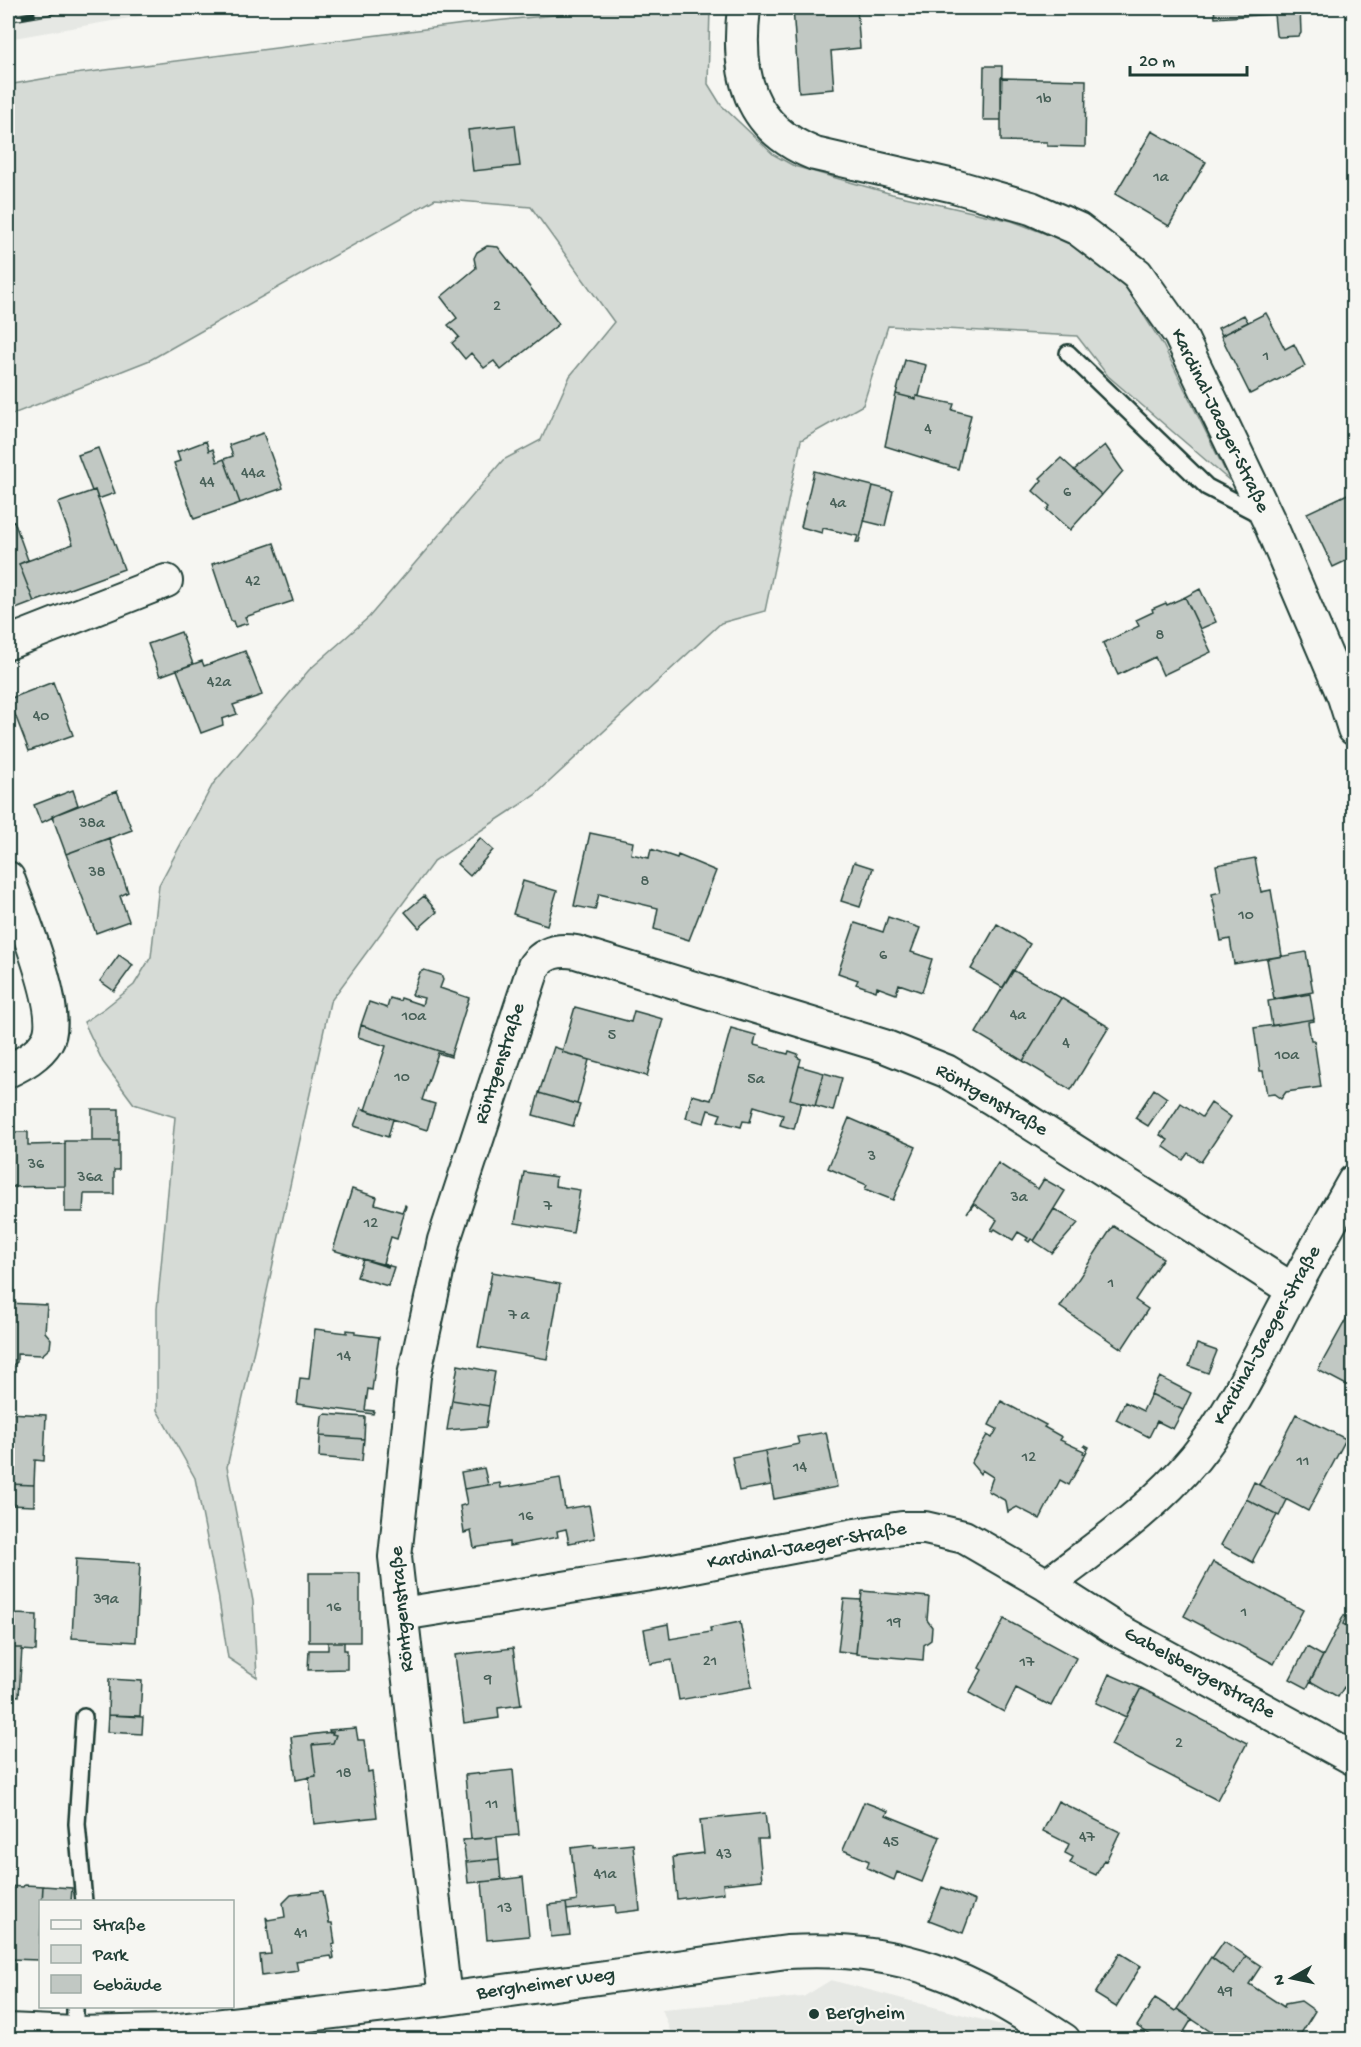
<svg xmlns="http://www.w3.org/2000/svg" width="1361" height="2047" font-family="'Gochi Hand',sans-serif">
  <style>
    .built { fill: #e6e8e4 }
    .green { fill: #d6dbd6; stroke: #7a8c85; stroke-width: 1.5 }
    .building { fill: #c1c8c3; stroke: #1f3d34; stroke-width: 1.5 }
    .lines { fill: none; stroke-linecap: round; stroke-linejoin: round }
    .service-casing { stroke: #1f3d34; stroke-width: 20 }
    .minor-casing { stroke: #1f3d34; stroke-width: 36 }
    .service { stroke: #f6f6f2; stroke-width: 15 }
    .minor { stroke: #f6f6f2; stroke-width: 32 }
    .rail-casing { stroke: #1f3d34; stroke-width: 7 }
    .rail { stroke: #f6f6f2; stroke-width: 4.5; stroke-dasharray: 14; stroke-linecap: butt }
    .poi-dot { fill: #1f3d34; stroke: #f6f6f2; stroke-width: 2 }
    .labels { text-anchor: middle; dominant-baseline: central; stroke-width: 4.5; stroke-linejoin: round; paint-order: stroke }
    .number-label { font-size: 16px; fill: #486058 }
    .street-label { font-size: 20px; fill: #1f3d34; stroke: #f6f6f2 }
    .poi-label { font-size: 20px; fill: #1f3d34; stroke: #f6f6f2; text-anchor: start }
  </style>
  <rect width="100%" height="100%" fill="#f6f6f2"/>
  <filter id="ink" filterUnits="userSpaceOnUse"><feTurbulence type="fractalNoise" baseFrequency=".0167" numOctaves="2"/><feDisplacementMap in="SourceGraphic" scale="12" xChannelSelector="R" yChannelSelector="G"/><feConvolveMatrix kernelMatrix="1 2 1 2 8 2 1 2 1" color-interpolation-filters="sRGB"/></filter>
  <g filter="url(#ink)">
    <!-- built -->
    <path class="built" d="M8,8H187L8,39Z
      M831,1980L1021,2030L1034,2039H673L662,2009L803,1997Z"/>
    <!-- green -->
    <path class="green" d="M626,8H710L708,84L721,105L774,155L794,166L892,194L1012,221L1089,250L1127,289L1163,345L1230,481L1108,376L1077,336L888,326L863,405L801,440L765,611L721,623L535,795L434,861L330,1002L259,1328L227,1467L253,1601L257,1677L228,1658L218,1594L195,1478L157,1410V1309L175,1117L134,1104L103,1062L84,1022L105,1008L134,985L151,957L159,885L213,784L309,670L369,617L503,460L541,440L570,376L614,322L531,207L435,199L150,360L8,416V85L59,76L464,24Z"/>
    <!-- building -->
    <path class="building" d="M793,8H857L860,48L831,51L834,89L799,92Z
      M1214,8H1300L1301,33L1299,36L1279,37L1276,35L1274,14L1215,18Z
      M984,66H1002L1001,120H983Z
      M1001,78L1086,80L1085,147L1047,146V142L1001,141Z
      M515,125L520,166L473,171L468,130Z
      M1152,131L1206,162L1169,226L1115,194Z
      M487,246L498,247L559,324L501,370L494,361L484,368L471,353L465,359L452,343L459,337L448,325L457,318L441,297L476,268L474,258L477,252Z
      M1266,313L1285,349L1294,344L1305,366L1250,394L1221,336Z
      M1244,315L1248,322L1222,335L1218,328Z
      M905,360L926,365L919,396H916V399L896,394Z
      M896,394L916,399V396L954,404L952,410L971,415L958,469L885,446Z
      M263,433L283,488L240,503L224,459L233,456L229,445Z
      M206,441L209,451L213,449L217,462L224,459L240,503L194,519L174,463L180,461L177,452Z
      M1105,445L1123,471L1102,495L1074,470Z
      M98,448L115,493L98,499L95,490L92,491L78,455Z
      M1061,458L1102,495L1070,530L1047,510L1050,506L1033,491L1042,480L1040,478Z
      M814,471L873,486L859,542H856L858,536L823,528L822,533L801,527Z
      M873,486L893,491L885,526L864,521Z
      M95,490L124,569L34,602L19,564L73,544L58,503Z
      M1354,491V557L1333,567L1307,513Z
      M14,521L28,560L19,564L34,602L8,612V523Z
      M274,543L293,601L245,617L248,623L235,627L233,621H231L212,564Z
      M1200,589L1216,622L1200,629L1185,597Z
      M1185,597L1211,652L1163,675L1155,657L1118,675L1103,643L1139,626L1136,620L1153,612L1152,609L1166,603L1167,605Z
      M181,632L193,664L160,676L148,644Z
      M245,651L262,695L233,705L237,714L222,719L223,725L201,733L177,670L202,661L204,666Z
      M53,682L73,735L29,751L9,699Z
      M73,790L78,805L52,816L53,817L41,823L34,805Z
      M117,791L132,830L66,854L52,816Z
      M590,833L633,842L631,854L649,858L651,849L677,858L678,855L716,871L689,940L654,929L658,908L599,894L595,910L574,906Z
      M109,838L128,892L120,896L129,921L96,933L66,854Z
      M480,838L493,850L470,876L457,864Z
      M1255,858L1261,892L1271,890L1282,956L1234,964L1230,939L1221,941L1212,894L1221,892L1216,865Z
      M854,862L873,868L860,907L841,901Z
      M523,881L557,891L547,925L513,914Z
      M424,896L437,912L419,928L405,912Z
      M888,917L920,928L911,952L932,959L922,992L899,984L896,994L877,987L876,991L856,984L858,980L838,973L855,923L883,932Z
      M997,924L1030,944L1003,988L971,969Z
      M1306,952L1313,992L1274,999L1267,959Z
      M119,955L133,965L114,991L100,981Z
      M424,970L441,975L443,980L440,988L469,998L451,1055L361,1025L369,1002L387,1008L390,998L400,1001L401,998L422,1005L424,998L412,995L420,972Z
      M1013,970L1061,998L1023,1061L976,1033Z
      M1310,994L1314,1019L1272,1026L1268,1001Z
      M8,997L14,1013L8,1016Z
      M1061,998L1109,1027L1071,1090L1023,1061Z
      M575,1007L631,1022L634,1011L663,1019L647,1076L562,1052Z
      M1314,1019V1021L1308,1022L1311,1040H1314L1321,1087L1286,1092L1281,1099L1274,1094L1267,1095L1263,1071H1260L1254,1028Z
      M361,1025L451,1055V1057L438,1053L422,1100L435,1104L427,1130L365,1110L386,1046L358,1037Z
      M731,1028L756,1035L754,1045L788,1054L789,1051L798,1054L797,1057L801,1059L790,1099L801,1102L794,1129L780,1125L783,1115L754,1106L750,1122L743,1121L741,1127L718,1121L721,1114L708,1110L704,1123L686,1118L692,1095L711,1100Z
      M554,1047L563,1050L562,1052L589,1060L577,1104L539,1093Z
      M799,1066L824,1073L815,1106L790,1099Z
      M824,1073L842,1078L833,1111L815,1106Z
      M1154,1089L1167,1098L1148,1126L1135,1118Z
      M539,1093L580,1105L573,1126L533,1115Z
      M1181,1103L1202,1117L1211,1103L1231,1117L1201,1162L1188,1153L1183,1160L1163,1146L1168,1140L1160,1135Z
      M361,1108L393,1119L388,1137L354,1126Z
      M92,1109H119V1141H92Z
      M849,1118L916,1147L893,1200L865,1189L867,1185L828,1168Z
      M8,1132H28V1145L65,1144V1186L8,1187Z
      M65,1141H119V1170H114V1194H84L83,1212H65Z
      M998,1163L1038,1189L1044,1179L1065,1191L1034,1241L1031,1239L1029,1242L1026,1240L1028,1238L1018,1232L1013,1240L995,1229L993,1231L991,1230L997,1220L974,1204L967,1213Z
      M524,1172L556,1177L555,1186L580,1190L573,1233L515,1223Z
      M352,1189L377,1197L375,1204L402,1212L405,1205L406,1206L397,1239L391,1237L383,1263L389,1265L388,1267L333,1250Z
      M1054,1209L1078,1223L1052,1253L1034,1241Z
      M1113,1226L1163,1258L1135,1300L1148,1309L1122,1349L1060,1307Z
      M363,1259L394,1267L388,1286L357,1277Z
      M492,1272L560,1284L547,1359L478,1347Z
      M8,1303L47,1305L45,1332L51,1339L50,1348L42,1355L17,1354V1362L10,1367H8Z
      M1354,1305V1389L1318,1370Z
      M315,1329L347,1333V1330L355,1331V1334L379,1337L372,1390L368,1389L365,1410L374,1411L373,1414L297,1404L300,1378L309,1379Z
      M1197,1344L1217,1351L1208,1373L1189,1366Z
      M458,1365L495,1372L489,1406L452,1400Z
      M1160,1377L1191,1393L1183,1410L1151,1394Z
      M1151,1394L1183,1410L1173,1429L1157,1421L1149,1437L1116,1420L1125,1402L1143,1411Z
      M452,1400L489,1406L486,1427L447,1430Z
      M1001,1401L1046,1425L1044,1427L1062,1437L1060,1440L1084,1451L1083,1453L1085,1454L1088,1449L1084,1446L1085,1445L1089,1447L1069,1485L1060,1480L1040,1519L1017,1507L1008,1512L1006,1501L988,1491L993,1477L982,1470L980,1474L971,1463L987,1435L992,1438L997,1429L989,1425Z
      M8,1413L46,1415L44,1461L35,1460L34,1485L8,1484Z
      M325,1414L365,1417L364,1439L320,1436L322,1416Z
      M1296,1414L1346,1439L1308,1511L1259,1485Z
      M826,1432L837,1487L774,1499L765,1451L799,1444L797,1437Z
      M320,1436L364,1439L362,1461L319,1457Z
      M765,1451L771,1485L739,1491L732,1457Z
      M484,1468L488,1485L464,1489L461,1472Z
      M560,1478L565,1509L589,1505L595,1538L569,1543L566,1529L557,1531L558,1537L509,1546V1542L474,1548L471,1531L464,1533L460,1506L467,1504L464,1489L500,1483L501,1488Z
      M1254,1482L1287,1500L1279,1516L1246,1499Z
      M8,1484L34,1485V1506L8,1505Z
      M1246,1499L1277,1515L1253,1560L1254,1563L1221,1545Z
      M76,1559L140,1563L136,1642L72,1638Z
      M1213,1562L1303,1610L1274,1664L1184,1616Z
      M309,1573H360V1642H309Z
      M862,1591L929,1597L927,1620L932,1627L931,1640L924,1645L923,1660L856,1654Z
      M844,1599L861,1600L856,1653L838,1651Z
      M8,1614H15L14,1648H22L19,1696L8,1695Z
      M15,1614L37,1615L36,1651L21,1650L22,1648H14Z
      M1344,1615L1346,1617L1343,1624L1354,1629V1693L1344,1687L1338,1697L1310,1681Z
      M1004,1619L1076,1658L1051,1706L1016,1688L1004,1712L969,1693L982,1670L979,1668Z
      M740,1622L752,1687L679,1700L672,1660L650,1664L644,1629L668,1624L670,1639L711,1632L710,1628Z
      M328,1642H344V1650H347V1669L308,1670L309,1650H328Z
      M1307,1647L1323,1656L1307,1688L1290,1679Z
      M513,1648L521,1705L498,1708L499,1718L464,1723L455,1655Z
      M1109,1674L1141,1688L1126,1717L1096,1703Z
      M109,1679L142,1681L140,1716L108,1715Z
      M1141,1688L1247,1743L1217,1800L1111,1745Z
      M108,1715L143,1717L142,1734L107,1732Z
      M356,1728L358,1740H364L368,1772L372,1771L377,1817L314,1824L309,1777L316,1776L312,1745L333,1743L336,1735L332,1734L333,1732L330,1733L329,1730Z
      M333,1732L332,1734L336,1735L333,1743L312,1745L316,1776L296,1780L291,1737Z
      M513,1770L519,1835L471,1839L465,1775Z
      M1058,1801L1120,1832L1106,1861L1104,1860L1096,1875L1070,1863L1073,1857L1065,1853L1069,1844L1043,1831Z
      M864,1802L888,1811L886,1815L940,1837L922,1882L897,1872L894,1880L867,1868L869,1861L843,1850Z
      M765,1813L768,1839H758L762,1880L723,1884L724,1893L677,1899L673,1857L704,1853L700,1820Z
      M497,1837L499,1859L466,1862L463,1840Z
      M633,1844L640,1910L616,1913L615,1905L567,1910L566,1903L577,1901L571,1848L594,1845V1848Z
      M499,1859L501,1880L468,1883L466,1862Z
      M523,1877L529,1936L487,1940L482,1882Z
      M24,1885L43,1886L39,1960L9,1959L11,1924L8,1923V1886L23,1887Z
      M43,1886L72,1888L71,1902H42Z
      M942,1887L975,1901L963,1933L929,1920Z
      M323,1891L329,1923H332L335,1944L332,1945L334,1958L332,1959L331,1956L296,1961L298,1971L262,1976L260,1955L271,1954L266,1917L268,1920L285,1917L283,1903L291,1895Z
      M566,1903L570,1935L551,1937L548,1905Z
      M1224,1941L1246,1956L1234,1974L1212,1958Z
      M1120,1953L1141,1966L1116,2007L1095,1994Z
      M1246,1956L1261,1966L1249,1984L1284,2007L1285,2004L1301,2001L1315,2011L1297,2040H1223L1177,2009L1211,1957L1234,1974Z
      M1155,1998L1175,2011L1177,2009L1192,2019L1179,2040H1158L1137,2026Z"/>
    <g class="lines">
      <defs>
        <path id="service" d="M1068,353L1207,487L1263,516
          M84,1902L77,1824L84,1717
          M75,2006V2033"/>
        <path id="minor" d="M744,8C736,74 748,128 815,154L954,186L1031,208L1078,229L1137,274L1180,335L1268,519L1344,697L1354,729
          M8,643L166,581
          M8,878C19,909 64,1013 47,1041C38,1056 22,1064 8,1071
          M1047,1585C1098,1546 1154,1508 1195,1458C1231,1414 1255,1363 1281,1313C1304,1269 1329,1225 1354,1181
          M402,1614L663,1572L855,1535L902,1528H925L964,1537L1047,1585L1114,1628L1354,1759
          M445,1999L395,1557L414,1376L444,1240L534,966C545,952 558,949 576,952L884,1046L946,1071L993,1099L1293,1290
          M8,2030L75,2033L171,2031L445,1999L787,1952C904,1945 968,1977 1064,2040"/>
      </defs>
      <!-- service casing -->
      <use href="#service" class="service-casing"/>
      <!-- minor casing -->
      <use href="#minor" class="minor-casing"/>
      <!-- service -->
      <use href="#service" class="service"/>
      <!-- minor -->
      <use href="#minor" class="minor"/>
      <defs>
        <path id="rail" d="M8,19L71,8"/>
      </defs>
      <!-- rail casing -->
      <use href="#rail" class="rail-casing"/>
      <!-- rail -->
      <use href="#rail" class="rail"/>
    </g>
  </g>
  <!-- markers -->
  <circle class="poi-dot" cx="814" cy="2014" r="6"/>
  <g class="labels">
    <!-- number labels -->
    <g class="number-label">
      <text x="1044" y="100">1b</text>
      <text x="1161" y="178">1a</text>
      <text x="497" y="307">2</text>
      <text x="1266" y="357">1</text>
      <text x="928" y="430">4</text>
      <text x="253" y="474">44a</text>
      <text x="207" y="483">44</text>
      <text x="1067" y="493">6</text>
      <text x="838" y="504">4a</text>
      <text x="253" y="582">42</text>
      <text x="1160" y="636">8</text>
      <text x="219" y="683">42a</text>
      <text x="41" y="717">40</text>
      <text x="92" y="824">38a</text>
      <text x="97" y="873">38</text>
      <text x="645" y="882">8</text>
      <text x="1246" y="916">10</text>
      <text x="883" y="956">6</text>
      <text x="1018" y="1016">4a</text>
      <text x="414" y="1017">10a</text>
      <text x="612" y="1036">5</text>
      <text x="1066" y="1044">4</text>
      <text x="1287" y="1056">10a</text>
      <text x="402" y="1078">10</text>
      <text x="756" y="1080">5a</text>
      <text x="872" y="1157">3</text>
      <text x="36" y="1165">36</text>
      <text x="90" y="1178">36a</text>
      <text x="1019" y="1198">3a</text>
      <text x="548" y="1207">7</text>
      <text x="371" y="1224">12</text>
      <text x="1111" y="1284">1</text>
      <text x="519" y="1316">7 a</text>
      <text x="344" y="1357">14</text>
      <text x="1029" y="1458">12</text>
      <text x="1303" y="1462">11</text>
      <text x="800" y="1468">14</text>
      <text x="526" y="1517">16</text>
      <text x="106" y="1600">39a</text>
      <text x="334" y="1608">16</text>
      <text x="1244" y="1613">1</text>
      <text x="894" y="1623">19</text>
      <text x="710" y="1662">21</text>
      <text x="1027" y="1663">17</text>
      <text x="488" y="1680">9</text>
      <text x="1179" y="1744">2</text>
      <text x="344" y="1774">18</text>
      <text x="492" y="1805">11</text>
      <text x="1087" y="1838">47</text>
      <text x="891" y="1843">45</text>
      <text x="724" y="1855">43</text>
      <text x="605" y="1875">41a</text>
      <text x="505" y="1909">13</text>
      <text x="301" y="1934">41</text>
      <text x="1225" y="1992">49</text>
    </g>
    <!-- street labels -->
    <g class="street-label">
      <text transform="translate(1219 421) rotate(64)">Kardinal-Jaeger-Straße</text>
      <text transform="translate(501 1064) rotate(-72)">Röntgenstraße</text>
      <text transform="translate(991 1101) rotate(30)">Röntgenstraße</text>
      <text transform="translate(1268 1336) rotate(-61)">Kardinal-Jaeger-Straße</text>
      <text transform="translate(807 1547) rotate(-10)">Kardinal-Jaeger-Straße</text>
      <text transform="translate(403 1609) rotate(-95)">Röntgenstraße</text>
      <text transform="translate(1199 1674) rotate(29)">Gabelsbergerstraße</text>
      <text transform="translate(546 1985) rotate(-8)">Bergheimer Weg</text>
    </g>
    <!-- poi labels -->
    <g class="poi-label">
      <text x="826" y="2014">Bergheim</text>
    </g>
  </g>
  <!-- margin -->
  <rect width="1361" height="2047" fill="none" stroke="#f6f6f2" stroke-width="30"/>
  <rect x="15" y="15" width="1331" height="2017" fill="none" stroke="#1f3d34" stroke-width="2" filter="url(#ink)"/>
  <!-- legend -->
  <rect x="39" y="1900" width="195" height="108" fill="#f6f6f2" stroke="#a0aca6" stroke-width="1.5"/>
  <rect x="51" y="1920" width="30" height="9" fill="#f6f6f2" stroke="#a0aca6" stroke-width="1.5"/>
  <text x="93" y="1930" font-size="18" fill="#1f3d34">Straße</text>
  <rect x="51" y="1945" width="30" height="18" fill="#d6dbd6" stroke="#a0aca6" stroke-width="1.5"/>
  <text x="93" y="1960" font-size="18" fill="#1f3d34">Park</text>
  <rect x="51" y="1975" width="30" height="18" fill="#c1c8c3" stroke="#a0aca6" stroke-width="1.5"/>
  <text x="93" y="1990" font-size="18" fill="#1f3d34">Gebäude</text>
  <!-- north arrow -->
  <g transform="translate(1292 1978) rotate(261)" stroke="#f6f6f2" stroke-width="4.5" paint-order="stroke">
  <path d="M0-4.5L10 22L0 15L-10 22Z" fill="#1f3d34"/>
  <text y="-9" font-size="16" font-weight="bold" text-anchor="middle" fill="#1f3d34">N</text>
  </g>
  <!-- scale -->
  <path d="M1130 66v9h117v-9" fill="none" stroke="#1f3d34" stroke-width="3"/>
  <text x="1139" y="66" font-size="18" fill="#1f3d34" stroke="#f6f6f2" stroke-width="4.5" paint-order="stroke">20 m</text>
</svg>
